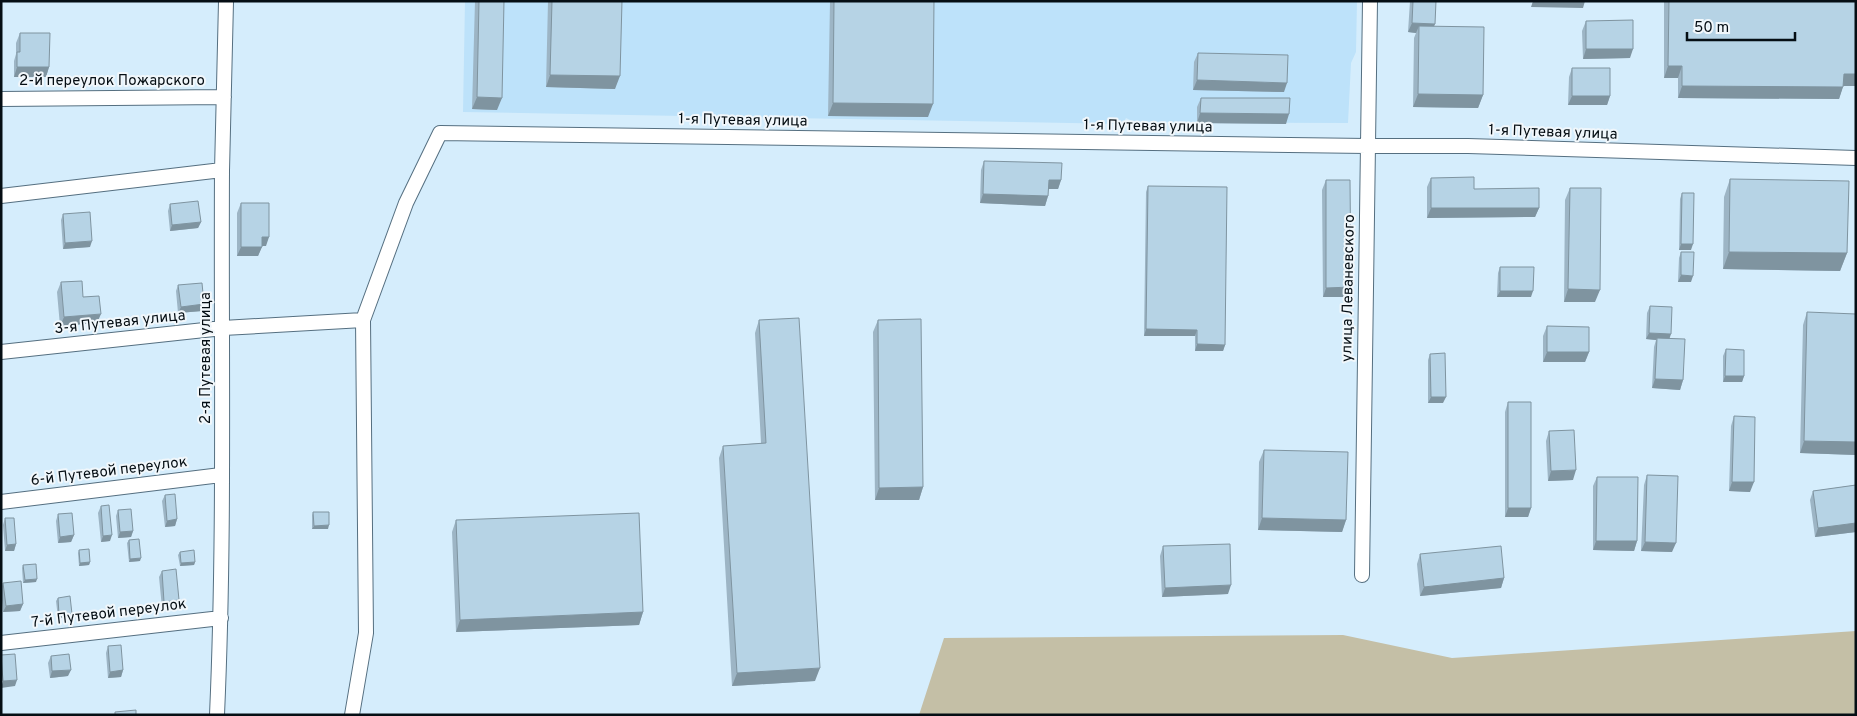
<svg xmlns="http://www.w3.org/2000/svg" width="1857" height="716" font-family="Overpass,sans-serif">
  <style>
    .built { fill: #bde2fa }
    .green { fill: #c4bfa6 }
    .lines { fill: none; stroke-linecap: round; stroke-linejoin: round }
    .minor-casing { stroke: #556f80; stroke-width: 16 }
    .minor { stroke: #fff; stroke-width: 14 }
    .wall { fill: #9db5c5 }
    .shaded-wall { fill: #7f94a0 }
    .building { fill: #b6d3e5; stroke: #7f94a0 }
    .labels { text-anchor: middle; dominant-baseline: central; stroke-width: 4; stroke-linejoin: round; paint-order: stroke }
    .street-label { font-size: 15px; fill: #050e14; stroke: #f1f7fb }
  </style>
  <rect width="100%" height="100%" fill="#d5edfc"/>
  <!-- built -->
  <path class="built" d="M465,1H1357L1356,52L1351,63L1348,123L1134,122L1126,118L1123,124L463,112Z"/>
  <!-- green -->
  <path class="green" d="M1856,631V715H919L944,638L1343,635L1452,658Z"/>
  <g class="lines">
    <defs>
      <path id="minor" d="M1,99L224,97
        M1,196L222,170
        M1,352L223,328L363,320
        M1,502L221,475
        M1362,575L1370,1
        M1,643L221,618
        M217,715C225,534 221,352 222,171C223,115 225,58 226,1
        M352,715L366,633L363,320L406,203L440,133L1367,146H1468L1856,158"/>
    </defs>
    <!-- minor casing -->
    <use href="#minor" class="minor-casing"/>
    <!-- minor -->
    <use href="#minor" class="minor"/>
  </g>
  <!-- wall -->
  <path class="wall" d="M475,1H504L497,110L472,109Z
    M548,1H622L615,89L546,87Z
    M830,1H934L928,117L828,116Z
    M1410,1H1436L1434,26L1483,95L1478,108L1413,107L1414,38L1416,33L1408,32Z
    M1664,1H1856V86H1843L1839,99L1678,98V78H1664Z
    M1586,21L1630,58L1583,59L1582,31Z
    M20,33L49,67L46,77H14V61L16,54V43Z
    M1198,53L1284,92L1193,90L1194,62Z
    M1572,68L1610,96L1607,105H1568L1569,77Z
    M1201,98L1286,124L1197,123V107Z
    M984,161L1061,180L1058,189H1048V196L1045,206L980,203L981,170Z
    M1431,178L1474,189L1539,208L1535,217L1427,218V187Z
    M1730,179L1847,253L1840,271L1723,269L1724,197Z
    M1326,180L1348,297H1323L1322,190Z
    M1148,186L1225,345L1223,351H1195V336H1144L1146,192Z
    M1570,188L1595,302H1564L1565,200Z
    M1682,193L1691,250H1679L1680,199Z
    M241,203L266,246H262L258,256H237V213Z
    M170,204L201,222L198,228L170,231L168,211Z
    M63,214L90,247L63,249L61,220Z
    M1681,252L1691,282H1678L1679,258Z
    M1500,267L1531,297H1497L1498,273Z
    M61,282L97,323L60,326L57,292Z
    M178,285L204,304L202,311L178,313L176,291Z
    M1650,306L1669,338L1683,380L1680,390L1652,388L1654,347L1656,340L1646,339L1647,313Z
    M1807,312L1856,455L1800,453L1803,325Z
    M759,320L815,681L732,686L719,458L723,446L761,443L755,333Z
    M878,320L923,487L919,500H875L873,332Z
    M1547,326L1589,352L1585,362H1543V336Z
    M1726,349L1744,376L1742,382H1723V356Z
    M1430,354L1443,403H1428V360Z
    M1508,402L1531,508L1528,517H1505V412Z
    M1734,416L1750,492L1729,491L1731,426Z
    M1549,431L1573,480L1548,481L1546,441Z
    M1264,450L1346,520L1342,532L1258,530L1259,462Z
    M1647,475L1672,552L1641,551L1644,485Z
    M1597,477L1637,541L1634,551L1593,550V486Z
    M1856,485V532L1815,537L1810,500L1813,491Z
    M165,495L177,519L175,526L165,527L162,501Z
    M101,506L110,541L101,542L98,513Z
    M118,510L133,531L131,537L118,538L116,516Z
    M313,512L328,529H312V515Z
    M58,514L74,535L71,542L58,543L56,521Z
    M5,518L16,544L14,551H5L3,525Z
    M456,520L643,612L639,625L456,632L452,532Z
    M129,540L140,561L129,562L127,543Z
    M1163,546L1228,594L1162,597L1160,556Z
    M79,550L90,562L89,565L79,566L78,553Z
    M180,552L195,562L194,565L180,566L178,555Z
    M1420,554L1504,578L1501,588L1420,596L1417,564Z
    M23,565L36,582L23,583L22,568Z
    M162,571L177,607L162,608L159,577Z
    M3,583L23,604L20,611L3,612L1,589Z
    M58,598L71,617L58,618L56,601Z
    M108,646L123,670L121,677L108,678L106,653Z
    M51,656L68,676L50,678L48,663Z"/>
  <!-- shaded-wall -->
  <path class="shaded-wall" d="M1533,1H1585L1583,8L1531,7Z
    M1412,23L1435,24L1431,34L1419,26L1416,33L1408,32Z
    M1586,49H1633L1630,58L1583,59Z
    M1668,66H1682L1678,78H1664Z
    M17,67H49L46,77H14Z
    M1844,74H1856V86H1839Z
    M550,75L620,76L615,89L546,87Z
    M1197,80L1287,83L1284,92L1193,90Z
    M1682,86L1843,87L1839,99L1678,98Z
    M1418,94L1483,95L1478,108L1413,107Z
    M1572,96H1610L1607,105H1568Z
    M477,97L502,98L497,110L472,109Z
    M833,103L933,104L928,117L828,116Z
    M1200,113L1289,114L1286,124L1197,123Z
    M1049,180H1061L1058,189H1045Z
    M983,194L1048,196L1045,206L980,203Z
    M1431,208H1539L1535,217L1427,218Z
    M201,222L198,228L170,231L172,225Z
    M262,237H269L266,246H258Z
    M92,241L90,247L63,249L65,243Z
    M1681,244H1693L1691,250H1679Z
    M241,247H262L258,256H237Z
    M1729,252L1847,253L1840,271L1723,269Z
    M1681,275L1693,276L1691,282H1678Z
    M1351,287L1348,297H1323L1326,288Z
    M1568,289L1600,290L1595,302H1564Z
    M1500,291H1533L1531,297H1497Z
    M204,304L202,311L178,313L181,307Z
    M101,314L97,323L60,326L64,317Z
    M1146,329L1197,330L1195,336H1144Z
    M1649,333L1671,334L1669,340L1657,338L1656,340L1646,339Z
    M1197,344L1225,345L1223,351H1195Z
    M1547,352H1589L1585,362H1543Z
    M1725,376H1744L1742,382H1723Z
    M1655,379L1683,380L1680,390L1652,388Z
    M1431,397H1446L1443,403H1428Z
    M1804,441L1856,442V455L1800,453Z
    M1576,470L1573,480L1548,481L1551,471Z
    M1732,482H1754L1750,492L1729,491Z
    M923,487L919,500H875L879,488Z
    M1508,508H1531L1528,517H1505Z
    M1262,518L1346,520L1342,532L1258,530Z
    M177,519L175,526L165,527L167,521Z
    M1856,523V532L1815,537L1818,528Z
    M329,525L328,529H312L314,526Z
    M133,531L131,537L118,538L120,532Z
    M74,535L71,542L58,543L60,537Z
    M112,535L110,541L101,542L103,536Z
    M1596,541H1637L1634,551L1593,550Z
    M1645,542L1676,543L1672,552L1641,551Z
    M16,544L14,551H5L7,545Z
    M141,558L140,561L129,562L130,559Z
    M90,562L89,565L79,566L80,563Z
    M195,562L194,565L180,566L181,563Z
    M1504,578L1501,588L1420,596L1424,587Z
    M37,579L36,582L23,583L25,580Z
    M1231,585L1228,594L1162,597L1165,588Z
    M179,600L177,607L162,608L164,602Z
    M23,604L20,611L3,612L6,606Z
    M643,612L639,625L456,632L460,620Z
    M72,614L71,617L58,618L59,615Z
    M820,668L815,681L732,686L737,673Z
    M71,670L68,676L50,678L52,671Z
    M123,670L121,677L108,678L110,672Z
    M17,680L15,686L1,688L3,681Z"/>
  <!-- building -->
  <path class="building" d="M479,1H504L502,98L477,97Z
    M552,1H622L620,76L550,75Z
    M834,1H934L933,104L833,103Z
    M1413,1H1436L1435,24L1412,23Z
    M1669,1H1856V74H1844L1843,87L1682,86V66H1668Z
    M1633,20V49H1586V21Z
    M1419,26L1484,27L1483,95L1418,94Z
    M20,33H50L49,67H17V52H20Z
    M1198,53L1288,55L1287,83L1197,80Z
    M1572,68H1610V96H1572Z
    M1201,98H1290L1289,114L1200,113Z
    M984,161L1062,163L1061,180H1049L1048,196L983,194Z
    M1474,177V189L1539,188V208H1431V178Z
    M1730,179L1849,181L1847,253L1729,252Z
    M1326,180H1350L1351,287L1326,288Z
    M1148,186L1227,187L1225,345L1197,344V330L1146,329Z
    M1570,188H1601L1600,290L1568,289Z
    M1682,193H1694L1693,244H1681Z
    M198,201L201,222L172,225L170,204Z
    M241,203H269V237H262V247H241Z
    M90,212L92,241L65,243L63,214Z
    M1681,252H1694L1693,276L1681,275Z
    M1500,267H1534L1533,291H1500Z
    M82,281L83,297L99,296L101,314L64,317L61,282Z
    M202,283L204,304L181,307L178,285Z
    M1650,306L1672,307L1671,334L1649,333Z
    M1807,312L1856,314V442L1804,441Z
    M799,318L820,668L737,673L723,446L766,443L759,320Z
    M921,319L923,487L879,488L878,320Z
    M1547,326L1589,327V352H1547Z
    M1657,338L1685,339L1683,380L1655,379Z
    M1726,349L1744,350V376H1725Z
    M1445,353L1446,397H1431L1430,354Z
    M1508,402H1531V508H1508Z
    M1734,416L1755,417L1754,482H1732Z
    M1574,430L1576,470L1551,471L1549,431Z
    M1264,450L1348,452L1346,520L1262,518Z
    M1647,475L1678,476L1676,543L1645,542Z
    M1597,477H1638L1637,541H1596Z
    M1856,485V523L1818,528L1813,491Z
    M175,494L177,519L167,521L165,495Z
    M109,505L112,535L103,536L101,506Z
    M131,509L133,531L120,532L118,510Z
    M313,512H329V525L314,526Z
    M72,513L74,535L60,537L58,514Z
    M639,513L643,612L460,620L456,520Z
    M5,518H14L16,544L7,545Z
    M139,539L141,558L130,559L129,540Z
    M1230,544L1231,585L1165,588L1163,546Z
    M1501,546L1504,578L1424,587L1420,554Z
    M89,549L90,562L80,563L79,550Z
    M194,550L195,562L181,563L180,552Z
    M36,564L37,579L25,580L23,565Z
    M176,569L179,600L164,602L162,571Z
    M21,581L23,604L6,606L3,583Z
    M70,596L72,614L59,615L58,598Z
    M121,645L123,670L110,672L108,646Z
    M15,654L17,680L3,681L1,655Z
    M69,654L71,670L52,671L51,656Z
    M136,710V715H115V712Z"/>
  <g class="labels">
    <!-- street labels -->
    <g class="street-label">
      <text x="112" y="81">2-й переулок Пожарского</text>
      <text transform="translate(743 121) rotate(1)">1-я Путевая улица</text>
      <text transform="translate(1148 127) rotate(1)">1-я Путевая улица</text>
      <text transform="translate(1553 133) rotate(2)">1-я Путевая улица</text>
      <text transform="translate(1349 288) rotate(-89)">улица Леваневского</text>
      <text transform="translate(120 323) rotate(-6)">3-я Путевая улица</text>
      <text transform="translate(206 358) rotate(-90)">2-я Путевая улица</text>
      <text transform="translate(109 472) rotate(-7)">6-й Путевой переулок</text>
      <text transform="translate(109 614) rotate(-7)">7-й Путевой переулок</text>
    </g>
  </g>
  <!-- border -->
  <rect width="1857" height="716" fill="none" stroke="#050e14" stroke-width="5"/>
  <!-- scale -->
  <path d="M1687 32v8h108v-8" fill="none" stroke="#050e14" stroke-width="2.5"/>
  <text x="1694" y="32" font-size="15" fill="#050e14" stroke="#f1f7fb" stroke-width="4" paint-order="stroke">50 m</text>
</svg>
